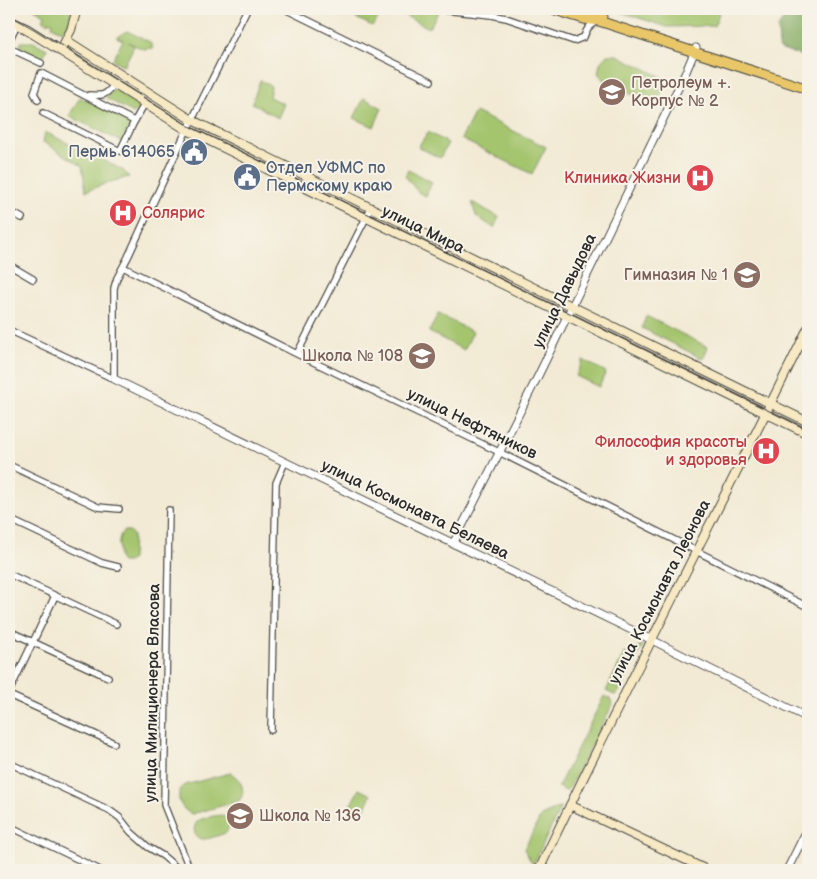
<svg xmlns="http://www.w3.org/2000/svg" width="817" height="879" font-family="'Balsamiq Sans',sans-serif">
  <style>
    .green { fill: #a4c56e; stroke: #68784c }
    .forest { fill: #83aa61; stroke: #576a46 }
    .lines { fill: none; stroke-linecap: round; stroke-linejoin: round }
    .minor-casing { stroke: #494844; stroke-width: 8 }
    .tertiary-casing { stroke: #494844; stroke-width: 9 }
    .secondary-casing { stroke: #494844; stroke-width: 10 }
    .primary-casing { stroke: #494844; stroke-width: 11 }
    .minor { stroke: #fff; stroke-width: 5.5 }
    .tertiary { stroke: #fff; stroke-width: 7 }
    .secondary { stroke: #f6e9c3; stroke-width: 8 }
    .primary { stroke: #e9c769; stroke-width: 9 }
    .tram { stroke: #2b2b2b; stroke-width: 1 }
    .labels { text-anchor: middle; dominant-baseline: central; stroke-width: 4; stroke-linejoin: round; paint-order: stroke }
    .education-label { font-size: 16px; fill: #785e54; stroke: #f7f3e8; text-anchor: start }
    .service-label { font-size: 16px; fill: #4e5e75; stroke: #f7f3e8; text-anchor: end }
    .health-label { font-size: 16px; fill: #be3a42; stroke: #f7f3e8; text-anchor: end }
    .street-label { font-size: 16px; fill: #2b2b2b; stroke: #f7f3e8 }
  </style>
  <rect width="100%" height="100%" fill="#f7f3e8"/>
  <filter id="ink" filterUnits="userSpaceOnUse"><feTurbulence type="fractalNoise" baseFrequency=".02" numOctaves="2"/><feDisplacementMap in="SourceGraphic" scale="10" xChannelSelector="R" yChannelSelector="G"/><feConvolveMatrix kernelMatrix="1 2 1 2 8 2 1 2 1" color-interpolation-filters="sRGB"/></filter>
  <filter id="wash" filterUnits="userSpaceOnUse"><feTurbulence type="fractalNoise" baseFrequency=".0096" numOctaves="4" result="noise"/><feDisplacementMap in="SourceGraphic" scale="20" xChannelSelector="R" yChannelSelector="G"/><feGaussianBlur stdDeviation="1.12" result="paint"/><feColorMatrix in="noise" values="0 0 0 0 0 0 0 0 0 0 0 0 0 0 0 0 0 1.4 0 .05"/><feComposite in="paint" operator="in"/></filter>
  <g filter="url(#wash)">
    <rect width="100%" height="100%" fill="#f2ead4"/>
    <!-- green -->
    <path class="green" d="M34,9H72L69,21L64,31L57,29L52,26L53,23L49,21L48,23L43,20L45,15Z
      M371,9L382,14L372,26L344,12Z
      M611,9H721L714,26L667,27Z
      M396,11H439L429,28Z
      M127,31L150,42L153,48L143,49L128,42L134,46L124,66L113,60L123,40L116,37Z
      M21,42H34L47,49L42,60L20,50Z
      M607,55H617L660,76L665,83L661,94L656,101L647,102L604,81L598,73L600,63Z
      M260,80L271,86L269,97L284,104L278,118L252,103Z
      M114,89L141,106L138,110L133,113L106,98Z
      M80,97L131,123L122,142L69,116Z
      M364,98L382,108L374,127L354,118Z
      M475,112L546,147L532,174L461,139Z
      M45,132L123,170L129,177L110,182L86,191L82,166L43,142Z
      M428,132L448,143L440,158L418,147Z
      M408,170L432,182L426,196L418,192L405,176Z
      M472,202L499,217L494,228L476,216Z
      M438,314L473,332L464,350L429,332Z
      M646,316L708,347L703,359L642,328Z
      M583,360L606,372L599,387L576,376Z
      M124,531H130L133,536L132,559L128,562H122L119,558C119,549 117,535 124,531Z
      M643,645L618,693L614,695L606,691L624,654L632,652L639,646Z
      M604,696L610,699L612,702V706L570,787L566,791L558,787Z
      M230,773C241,778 247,791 239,801L192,814C180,810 173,793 185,785Z
      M359,789L371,795L362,814L349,808Z
      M561,807L533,865L524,849L541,816Z
      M221,815C229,818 231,826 226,833C219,835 210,839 203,839C193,839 192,826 198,821C204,817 214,816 221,815Z"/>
    <!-- forest -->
    <path class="forest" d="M789,9H808V58L779,49L778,28Z"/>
  </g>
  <g filter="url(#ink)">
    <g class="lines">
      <defs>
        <path id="minor" d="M433,9L492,15L506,18L574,41L584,37C587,28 590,24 599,21L600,9
          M287,10L431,81
          M289,10L300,9
          M9,41L17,24
          M9,48L41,63
          M89,95C103,96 105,96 114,85
          M38,100L34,93L41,73L134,121
          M43,113L120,151L133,124L145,103
          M9,211L22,218
          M9,265L33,279
          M123,267L297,354L499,452L808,607
          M9,330L114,379V288L117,278L128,257L183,138L247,9
          M297,354L371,208
          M9,465L98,507L119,509
          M169,510L164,805L190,870
          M9,519L102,563L118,567
          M9,574L116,624
          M9,631L108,677
          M9,692L55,596
          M9,695L114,743
          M271,730L276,483L285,462
          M9,763L109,810L120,818L131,832L148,847L163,856L177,868L189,869
          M9,826L100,870"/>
        <path id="tertiary" d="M114,379L648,638L808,718
          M453,544L539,374L685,74L696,48
          M787,870L808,828"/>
        <path id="secondary" d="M9,20L30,32L187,130L808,434
          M66,40L192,120L808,422
          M60,51L71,30L77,9
          M570,805L707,870
          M539,870C625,688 719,509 808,328"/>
        <path id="primary" d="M552,9L584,19L599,21L808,89
          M578,9L603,17"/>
      </defs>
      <!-- minor casing -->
      <use href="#minor" class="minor-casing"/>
      <!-- tertiary casing -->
      <use href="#tertiary" class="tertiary-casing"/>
      <!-- secondary casing -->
      <use href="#secondary" class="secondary-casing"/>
      <!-- primary casing -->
      <use href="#primary" class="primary-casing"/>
      <!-- minor -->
      <use href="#minor" class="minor"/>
      <!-- tertiary -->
      <use href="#tertiary" class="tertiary"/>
      <!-- secondary -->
      <use href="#secondary" class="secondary"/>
      <!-- primary -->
      <use href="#primary" class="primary"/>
      <!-- tram -->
      <path class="tram" d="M9,15L30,25L189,126L808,430"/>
    </g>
  </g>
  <!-- icons -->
  <defs>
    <symbol id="school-disc" viewBox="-11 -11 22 22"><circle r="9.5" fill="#8d6e63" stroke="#f7f3e8"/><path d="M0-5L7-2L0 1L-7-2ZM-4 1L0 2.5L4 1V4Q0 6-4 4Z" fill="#fff"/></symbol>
    <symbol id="civic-disc" viewBox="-11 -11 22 22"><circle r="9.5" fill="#5c6f8a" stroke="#f7f3e8"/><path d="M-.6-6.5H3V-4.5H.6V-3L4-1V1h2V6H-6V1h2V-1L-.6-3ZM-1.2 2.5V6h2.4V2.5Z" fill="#fff"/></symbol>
    <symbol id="hospital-disc" viewBox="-11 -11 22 22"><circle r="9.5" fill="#e0444e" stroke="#f7f3e8"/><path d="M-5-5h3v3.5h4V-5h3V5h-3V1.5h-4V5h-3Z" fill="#fff"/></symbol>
  </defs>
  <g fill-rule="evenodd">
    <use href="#school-disc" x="596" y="76" width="32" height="32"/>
    <use href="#civic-disc" x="178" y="136" width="32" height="32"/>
    <use href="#civic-disc" x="231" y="161" width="32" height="32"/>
    <use href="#hospital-disc" x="684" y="162" width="32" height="32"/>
    <use href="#hospital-disc" x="107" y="197" width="32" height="32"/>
    <use href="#school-disc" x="731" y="259" width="32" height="32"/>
    <use href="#school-disc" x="406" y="340" width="32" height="32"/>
    <use href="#hospital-disc" x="750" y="435" width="32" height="32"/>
    <use href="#school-disc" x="224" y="800" width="32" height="32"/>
  </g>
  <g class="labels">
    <!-- education labels -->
    <g class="education-label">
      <text x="631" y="83">Петролеум +.<tspan x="631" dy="18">Корпус № 2</tspan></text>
      <text x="728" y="275" text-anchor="end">Гимназия № 1</text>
      <text x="403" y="356" text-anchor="end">Школа № 108</text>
      <text x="259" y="816">Школа № 136</text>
    </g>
    <!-- service labels -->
    <g class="service-label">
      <text x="175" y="152">Пермь 614065</text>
      <text x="266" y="168" text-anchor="start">Отдел УФМС по<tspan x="266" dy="18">Пермскому краю</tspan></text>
    </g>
    <!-- health labels -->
    <g class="health-label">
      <text x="681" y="178">Клиника Жизни</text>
      <text x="142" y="213" text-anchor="start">Солярис</text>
      <text x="747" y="442">Философия красоты<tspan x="747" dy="18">и здоровья</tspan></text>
    </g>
    <!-- street labels -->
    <g class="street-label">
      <text transform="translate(423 230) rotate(26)">улица Мира</text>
      <text transform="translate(565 291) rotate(-64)">улица Давыдова</text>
      <text transform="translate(472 424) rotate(26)">улица Нефтяников</text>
      <text transform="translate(415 510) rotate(26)">улица Космонавта Беляева</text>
      <text transform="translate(660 592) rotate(-63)">улица Космонавта Леонова</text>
      <text transform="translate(153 693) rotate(-89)">улица Милиционера Власова</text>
    </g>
  </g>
  <!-- margin -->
  <rect width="817" height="879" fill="none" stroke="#f7f3e8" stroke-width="30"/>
</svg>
